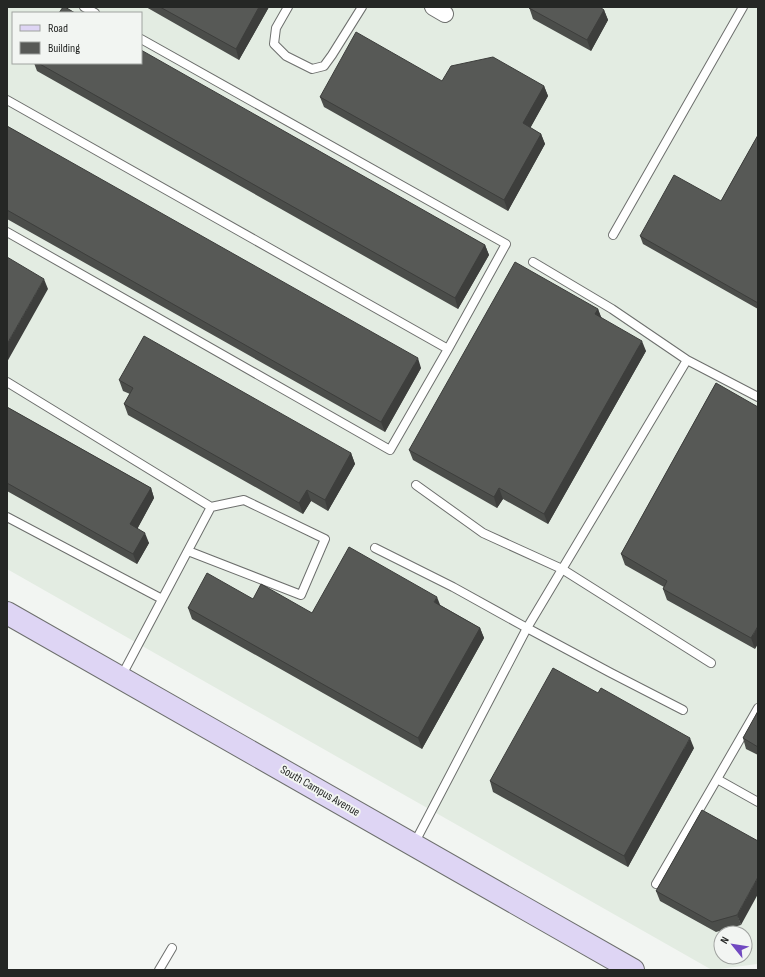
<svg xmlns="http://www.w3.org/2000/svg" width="765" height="977" font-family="'Sofia Sans Condensed',sans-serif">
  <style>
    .built { fill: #e3ece2; fill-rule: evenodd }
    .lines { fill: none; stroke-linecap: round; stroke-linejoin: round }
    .lane-casing { stroke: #6d6f6d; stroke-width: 10 }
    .street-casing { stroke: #6d6f6d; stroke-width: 18 }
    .secondary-casing { stroke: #6d6f6d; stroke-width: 24 }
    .lane { stroke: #fff; stroke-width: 8 }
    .street { stroke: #fff; stroke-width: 16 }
    .secondary { stroke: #ded5f4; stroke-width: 22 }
    .wall { fill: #4b4d4a }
    .shaded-wall { fill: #3d3e3c }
    .building { fill: #575956; stroke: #3d3e3c }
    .labels { text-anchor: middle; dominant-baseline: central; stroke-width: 4; stroke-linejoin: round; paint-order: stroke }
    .street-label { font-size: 12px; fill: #252725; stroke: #f2f5f2 }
  </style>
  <rect width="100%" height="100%" fill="#f2f5f2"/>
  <!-- built -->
  <path class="built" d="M7,7H758V962L757,964L712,970L7,569ZM13,13H141V63H13ZM721,933H745V957H721Z"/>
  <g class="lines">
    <defs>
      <path id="lane" d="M84,7L95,13
        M288,7L276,28L274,44L286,56L312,69L324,66L332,55L362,7
        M7,100L448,349L506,244L141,39
        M7,232L390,450L448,349
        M613,235L743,7
        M533,262L612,309L687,360
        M7,382L211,507L121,677
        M416,485L483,533L562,569L711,663
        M7,517L162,599
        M375,548L453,587L527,628L414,844
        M188,551L301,595L325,539L244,500L211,507
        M758,708L717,779L758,802
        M683,710L611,673L527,628L687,360L758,397
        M656,884L717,779
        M159,970L172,948"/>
      <path id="street" d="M433,7L445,14"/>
      <path id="secondary" d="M7,613L633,970"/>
    </defs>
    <!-- lane casing -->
    <use href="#lane" class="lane-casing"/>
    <!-- street casing -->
    <use href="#street" class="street-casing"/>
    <!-- secondary casing -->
    <use href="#secondary" class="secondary-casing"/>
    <!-- lane -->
    <use href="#lane" class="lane"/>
    <!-- street -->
    <use href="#street" class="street"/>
    <!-- secondary -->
    <use href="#secondary" class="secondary"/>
  </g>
  <!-- wall -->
  <path class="wall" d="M146,7H269L239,60Z
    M529,7L604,10L608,20L591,51L533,19Z
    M34,63H141L485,245L489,255L458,309L37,71Z
    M442,81L544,86L548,96L530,128L541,134L545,144L508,211L324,107L320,97Z
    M7,126L421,368L385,432L7,219Z
    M758,135V309L643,244L640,236L721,201Z
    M598,309L601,318L646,351L548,524L503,499L497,508L413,460L409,450Z
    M119,380L351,453L355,464L328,511L311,501L303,514L128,415L124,404L130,394L123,391Z
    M716,383L755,649L667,600L663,589L664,587L625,565L621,554Z
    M7,407L151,488L154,498L137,529L149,543L137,564L7,491Z
    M253,599L312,613L440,605L480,628L484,638L422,749L192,619L188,608Z
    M758,711V755L746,749L743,738Z
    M694,748L628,867L493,792L490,781Z
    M702,810L741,925L716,932L660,901L656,891Z"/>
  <!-- shaded-wall -->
  <path class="shaded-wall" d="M259,7H269L239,60L236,49Z
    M604,10L608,20L591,51L587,40Z
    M544,86L548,96L527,134L523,123Z
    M541,134L545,144L508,211L504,200Z
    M485,245L489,255L458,309L455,298Z
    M44,279L48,289L7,362V344Z
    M598,309L602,319L595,314Z
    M642,341L646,351L548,524L544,514Z
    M418,358L421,368L385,432L381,422Z
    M351,453L355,464L328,511L325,500Z
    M151,488L154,498L134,535L130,524Z
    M499,488L503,499L497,508L494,497Z
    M307,490L311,501L303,514L299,503Z
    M145,533L149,543L137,564L133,554Z
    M437,597L441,607L434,602Z
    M758,626V644L755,649L751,638Z
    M480,628L484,638L422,749L418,738Z
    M690,738L694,748L628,867L624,856Z
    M758,877V894L741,925L737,915Z"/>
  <!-- building -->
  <path class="building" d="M63,7H65L75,13H59Z
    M160,7H259L236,49Z
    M529,7H600L604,10L587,40L529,8Z
    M356,32L442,81L451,66L493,57L544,86L523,123L541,134L504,200L320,97Z
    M141,50L485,245L455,298L38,63H141Z
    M7,126L418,358L381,422L7,210Z
    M758,135V303L640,236L674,175L721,201Z
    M7,257L44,279L7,344Z
    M515,262L598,309L595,314L642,341L544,514L499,488L494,497L409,450Z
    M144,336L351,453L325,500L307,490L299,503L124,404L133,388L119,380Z
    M716,383L758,407V626L751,638L663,589L667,581L621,554Z
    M7,407L151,488L130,524L145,533L133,554L7,483Z
    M349,547L437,597L434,602L480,628L418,738L188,608L207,573L253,599L261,584L312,613Z
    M553,668L598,693L601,688L690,738L624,856L490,781Z
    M758,711V747L743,738Z
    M702,810L758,841V877L737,915L712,922L656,891Z"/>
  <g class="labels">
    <!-- street labels -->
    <g class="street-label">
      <text transform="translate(320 791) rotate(30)">South Campus Avenue</text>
    </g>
  </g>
  <!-- border -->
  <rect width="765" height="977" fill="none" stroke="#252725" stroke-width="16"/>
  <!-- legend -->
  <rect x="12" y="12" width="130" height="52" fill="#f2f5f2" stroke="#a0a3a0"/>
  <rect x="20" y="25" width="20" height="6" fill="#ded5f4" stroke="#a0a3a0"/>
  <text x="48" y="32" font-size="12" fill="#252725">Road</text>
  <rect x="20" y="42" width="20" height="12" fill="#575956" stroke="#a0a3a0"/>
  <text x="48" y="52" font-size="12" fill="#252725">Building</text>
  <!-- north arrow -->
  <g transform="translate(733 945) rotate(300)"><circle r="19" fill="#f2f5f2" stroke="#a0a3a0"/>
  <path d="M0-3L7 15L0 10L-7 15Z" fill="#7149c1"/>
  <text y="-6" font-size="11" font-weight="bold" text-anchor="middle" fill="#252725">N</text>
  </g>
</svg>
